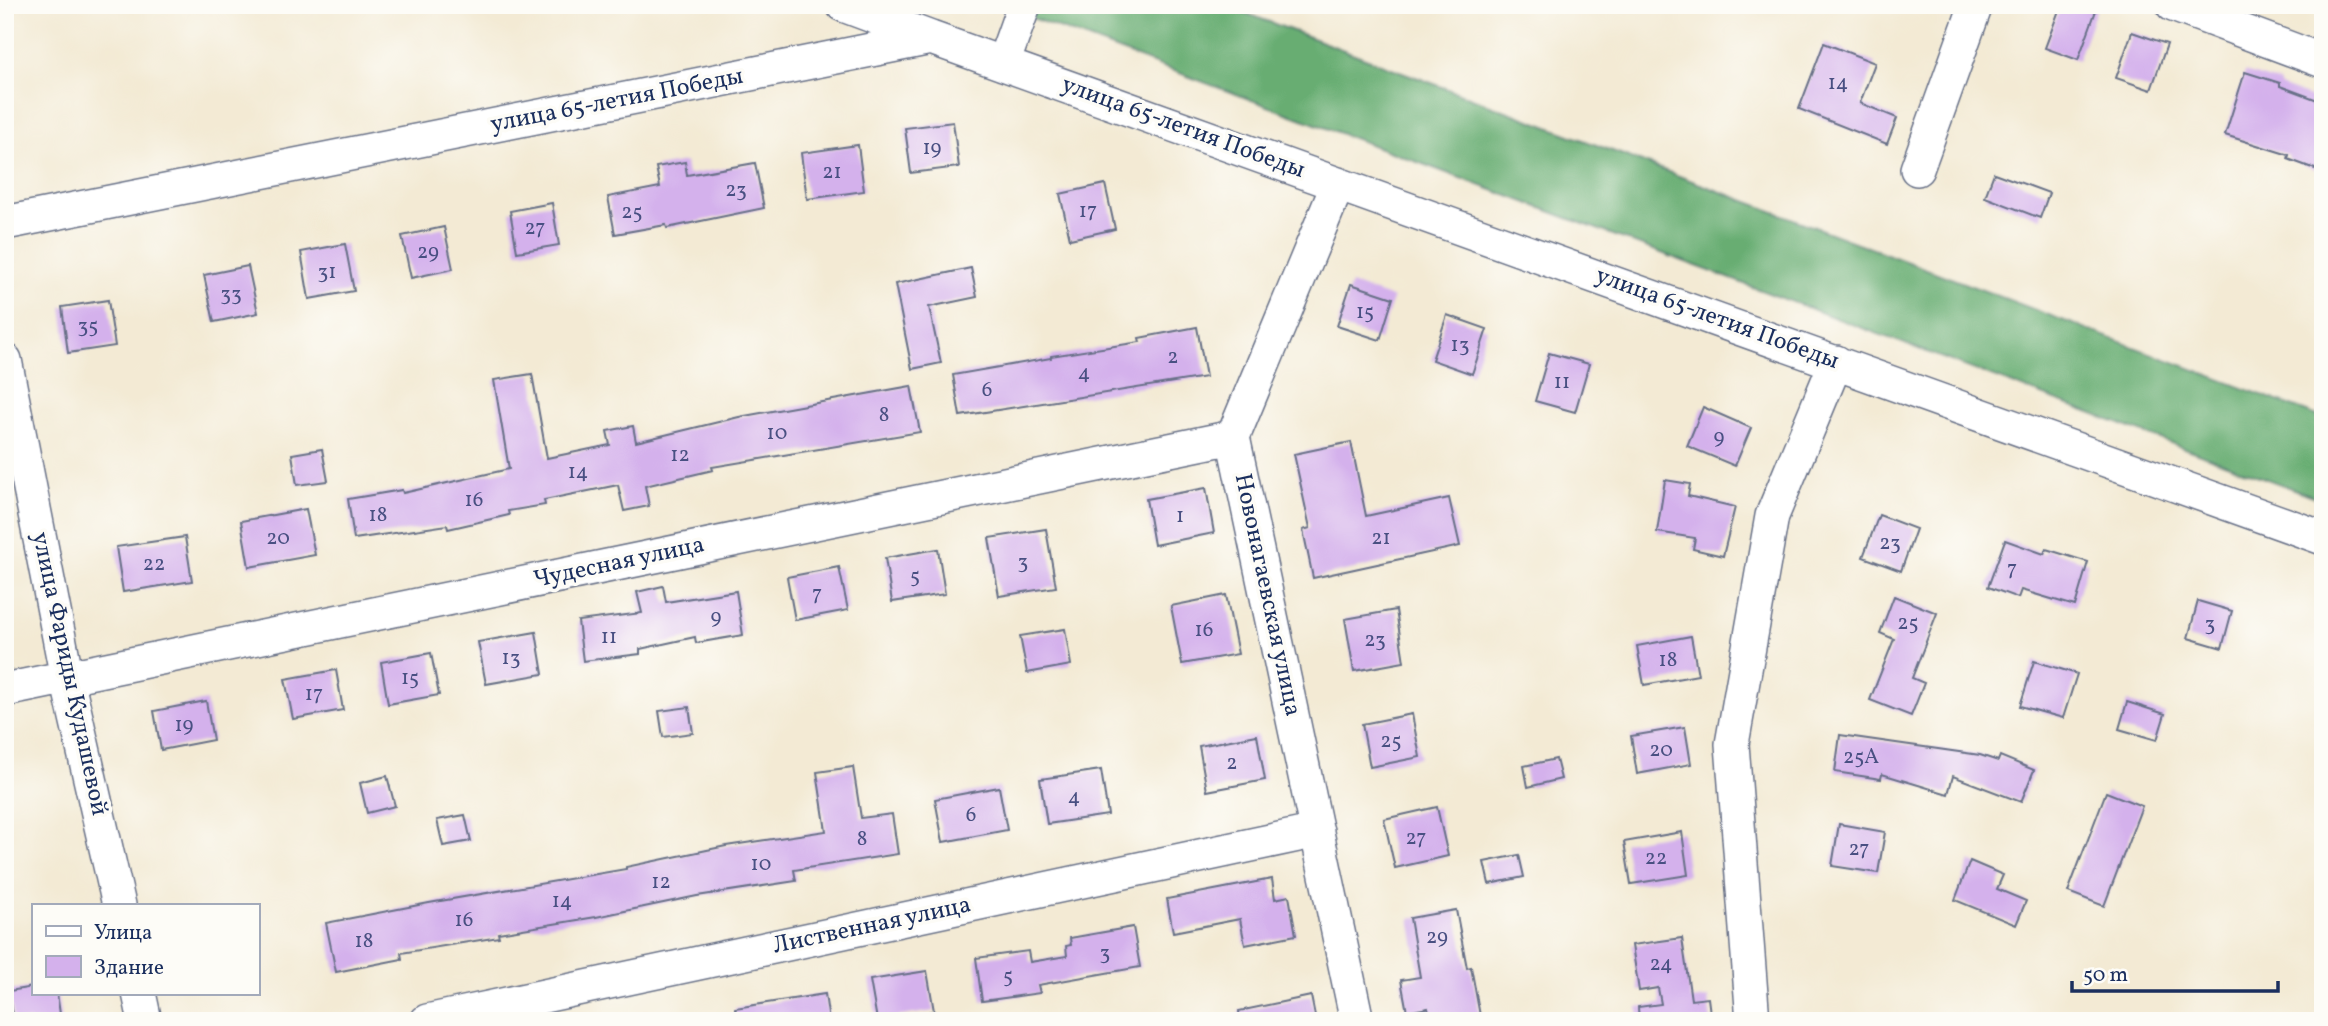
<svg xmlns="http://www.w3.org/2000/svg" width="2328" height="1026" font-family="Vollkorn,serif">
  <style>
    .forest { fill: #68ad72; stroke: #426e68; stroke-width: 2 }
    .building { fill: #d4b1ec }
    .lines { fill: none; stroke-linecap: round; stroke-linejoin: round }
    .minor-casing { stroke: #677087; stroke-width: 36 }
    .minor { stroke: #fff; stroke-width: 33 }
    .labels { text-anchor: middle; dominant-baseline: central; stroke-width: 7; stroke-linejoin: round; paint-order: stroke }
    .number-label { font-size: 21px; fill: #495082 }
    .street-label { font-size: 24px; fill: #1b2f5e; stroke: #fdfcf7 }
  </style>
  <rect width="100%" height="100%" fill="#fdfcf7"/>
  <filter id="ink" filterUnits="userSpaceOnUse"><feTurbulence type="fractalNoise" baseFrequency=".0143" numOctaves="2"/><feDisplacementMap in="SourceGraphic" scale="14" xChannelSelector="R" yChannelSelector="G"/><feConvolveMatrix kernelMatrix="1 2 1 2 8 2 1 2 1" color-interpolation-filters="sRGB"/></filter>
  <filter id="wash" filterUnits="userSpaceOnUse"><feTurbulence type="fractalNoise" baseFrequency=".00686" numOctaves="4" result="noise"/><feDisplacementMap in="SourceGraphic" scale="28" xChannelSelector="R" yChannelSelector="G"/><feGaussianBlur stdDeviation="1.57" result="paint"/><feColorMatrix in="noise" values="0 0 0 0 0 0 0 0 0 0 0 0 0 0 0 0 0 1.4 0 .05"/><feComposite in="paint" operator="in"/></filter>
  <g filter="url(#wash)">
    <rect width="100%" height="100%" fill="#f3ead4"/>
    <!-- forest -->
    <path class="forest" d="M997,5H1224L2323,418V500Z"/>
    <g id="blocks">
      <!-- building -->
      <path class="building" d="M2061,5H2098L2078,60L2045,48Z
        M2132,32L2167,44L2151,90L2116,78Z
        M1824,43L1875,63L1860,103L1897,118L1887,144L1799,109Z
        M2245,72L2280,83V86L2323,102V172L2288,159L2289,155L2225,135Z
        M953,122L959,167L911,173L905,128Z
        M858,145L864,191L807,199L801,153Z
        M685,162L687,175L755,163L764,208L667,228L666,225L615,234L608,197L660,187L656,167Z
        M1994,173L2049,193L2040,218L1985,197Z
        M1105,184L1115,229L1070,239L1060,194Z
        M552,203L559,245L517,252L510,211Z
        M444,227L453,269L411,278L402,236Z
        M345,244L354,291L309,299L301,252Z
        M248,266L258,313L214,322L204,275Z
        M971,268L977,297L929,307L941,363L912,369L895,284Z
        M1351,284L1393,298L1380,340L1337,326Z
        M108,300L115,346L68,353L62,307Z
        M1447,315L1487,329L1472,374L1432,360Z
        M1197,327L1206,377L960,416L953,375L1051,358V356L1140,342L1139,338Z
        M1549,353L1589,364L1575,412L1535,401Z
        M532,374L547,458L610,445L607,431L633,426L636,442L739,417L911,386L920,432L712,467L713,470L645,486L649,506L624,511L618,485L544,500L545,505L508,511L509,515L448,529L447,525L354,539L348,499L402,490L403,493L509,469L494,380Z
        M1703,407L1751,428L1735,466L1687,446Z
        M1351,442L1366,516L1449,498L1460,546L1313,578L1303,530L1310,528L1294,454Z
        M322,449L328,481L297,485L292,454Z
        M1665,480L1690,484L1688,496L1735,507L1723,556L1693,549L1695,538L1657,532Z
        M1206,488L1214,533L1154,545L1146,499Z
        M306,509L315,555L249,567L241,521Z
        M1879,515L1916,529L1901,571L1863,557Z
        M1046,529L1056,587L999,596L989,538Z
        M185,537L192,581L123,592L116,547Z
        M2005,540L2044,554L2046,549L2088,562L2075,606L2021,590L2018,598L1988,587Z
        M938,549L945,594L892,602L885,558Z
        M839,567L848,610L795,620L787,577Z
        M663,586L666,602L736,591L743,635L696,643L695,637L640,649V654L583,661L578,621L642,613L637,592Z
        M1226,595L1238,654L1182,664L1171,606Z
        M1894,596L1937,613L1912,678L1924,683L1911,716L1870,700L1894,639L1880,633Z
        M2198,601L2232,611L2222,648L2188,638Z
        M1396,610L1404,662L1354,671L1345,619Z
        M1065,629L1071,665L1027,673L1020,636Z
        M536,632L543,674L486,684L478,642Z
        M1691,636L1698,675L1644,685L1637,646Z
        M431,653L439,695L388,704L381,662Z
        M2034,661L2077,674L2063,718L2020,706Z
        M336,670L343,710L293,719L285,679Z
        M206,701L213,740L161,750L154,711Z
        M2127,702L2165,714L2157,740L2119,729Z
        M689,707L693,733L663,737L659,711Z
        M1412,714L1420,757L1370,767L1362,724Z
        M1685,727L1691,764L1637,774L1631,736Z
        M1257,735L1265,780L1207,791L1199,746Z
        M1840,735L1980,755L1998,761L2000,756L2034,770L2021,802L1953,776L1948,794L1882,774L1881,779L1835,772Z
        M1556,759L1561,779L1528,787L1524,766Z
        M853,767L861,818L892,814L898,854L794,870L796,881L697,896L596,917L498,933L499,937L401,953L402,959L336,972L326,923L429,903L626,869V867L726,846L826,831L817,772Z
        M1101,770L1108,815L1047,824L1040,779Z
        M387,776L395,806L367,813L360,783Z
        M999,787L1007,830L943,842L935,799Z
        M2106,792L2142,806L2104,906L2068,892Z
        M1437,807L1448,856L1395,868L1384,819Z
        M465,815L471,841L443,846L437,820Z
        M1839,824L1885,832L1878,873L1832,866Z
        M1682,832L1688,875L1631,884L1624,842Z
        M1519,855L1524,877L1489,884L1484,862Z
        M1970,861L2003,875L1997,889L2026,901L2016,925L1955,900Z
        M1272,879L1275,899L1289,896L1296,935L1245,945L1240,919L1173,932L1167,899Z
        M1456,910L1467,968L1471,967L1481,1021H1431L1428,1008L1407,1012L1401,980L1420,977L1410,918Z
        M1133,927L1140,967L1038,985L1040,993L982,1001L976,958L1028,951L1030,962L1067,956L1066,946L1071,945L1070,938Z
        M1682,938L1691,1000L1708,998L1711,1021H1639L1638,1007L1661,1004L1658,988L1639,991L1632,945Z
        M927,971L934,1011L877,1020L870,980Z
        M33,987V993H57L61,1021H14L9,991Z
        M825,994L829,1021H736L735,1008Z
        M1311,996L1316,1021H1240L1239,1011Z"/>
    </g>
  </g>
  <g filter="url(#ink)">
    <use href="#blocks" fill-opacity="0" stroke="#677087" stroke-width="2"/>
    <g class="lines">
      <defs>
        <path id="minor" d="M843,5L931,38
          M2173,5L2323,61
          M1003,64L1024,5
          M1917,169L1976,5
          M1338,184L1233,437L1357,1021
          M5,223L931,38L2323,538
          M5,360L67,678L119,905
          M5,690L1233,437
          M139,993L145,1021
          M427,1021L1317,831
          M1753,1021L1732,744L1772,516L1836,362"/>
      </defs>
      <!-- minor casing -->
      <use href="#minor" class="minor-casing"/>
      <!-- minor -->
      <use href="#minor" class="minor"/>
    </g>
  </g>
  <g class="labels">
    <!-- number labels -->
    <g class="number-label">
      <text x="1838" y="83">14</text>
      <text x="932" y="148">19</text>
      <text x="832" y="172">21</text>
      <text x="736" y="190">23</text>
      <text x="1088" y="211">17</text>
      <text x="632" y="212">25</text>
      <text x="535" y="228">27</text>
      <text x="428" y="252">29</text>
      <text x="327" y="272">31</text>
      <text x="231" y="294">33</text>
      <text x="1365" y="312">15</text>
      <text x="88" y="326">35</text>
      <text x="1460" y="345">13</text>
      <text x="1173" y="357">2</text>
      <text x="1084" y="373">4</text>
      <text x="1562" y="382">11</text>
      <text x="987" y="390">6</text>
      <text x="884" y="415">8</text>
      <text x="777" y="433">10</text>
      <text x="1719" y="437">9</text>
      <text x="680" y="455">12</text>
      <text x="578" y="472">14</text>
      <text x="474" y="500">16</text>
      <text x="378" y="515">18</text>
      <text x="1180" y="516">1</text>
      <text x="278" y="538">20</text>
      <text x="1381" y="538">21</text>
      <text x="1890" y="543">23</text>
      <text x="1023" y="562">3</text>
      <text x="154" y="564">22</text>
      <text x="2012" y="569">7</text>
      <text x="915" y="576">5</text>
      <text x="817" y="594">7</text>
      <text x="716" y="617">9</text>
      <text x="1908" y="623">25</text>
      <text x="2210" y="624">3</text>
      <text x="1204" y="630">16</text>
      <text x="609" y="637">11</text>
      <text x="1375" y="640">23</text>
      <text x="511" y="658">13</text>
      <text x="1668" y="660">18</text>
      <text x="410" y="678">15</text>
      <text x="314" y="694">17</text>
      <text x="184" y="725">19</text>
      <text x="1391" y="741">25</text>
      <text x="1661" y="750">20</text>
      <text x="1861" y="757">25А</text>
      <text x="1232" y="763">2</text>
      <text x="1074" y="797">4</text>
      <text x="971" y="815">6</text>
      <text x="1416" y="838">27</text>
      <text x="862" y="839">8</text>
      <text x="1859" y="849">27</text>
      <text x="1656" y="858">22</text>
      <text x="761" y="864">10</text>
      <text x="661" y="882">12</text>
      <text x="562" y="901">14</text>
      <text x="464" y="920">16</text>
      <text x="1437" y="937">29</text>
      <text x="364" y="941">18</text>
      <text x="1105" y="953">3</text>
      <text x="1661" y="964">24</text>
      <text x="1008" y="976">5</text>
    </g>
    <!-- street labels -->
    <g class="street-label">
      <text transform="translate(617 101) rotate(-11)">улица 65-летия Победы</text>
      <text transform="translate(1183 128) rotate(20)">улица 65-летия Победы</text>
      <text transform="translate(1717 319) rotate(20)">улица 65-летия Победы</text>
      <text transform="translate(619 563) rotate(-12)">Чудесная улица</text>
      <text transform="translate(1267 595) rotate(78)">Новонагаевская улица</text>
      <text transform="translate(69 674) rotate(78)">улица Фариды Кудашевой</text>
      <text transform="translate(872 926) rotate(-12)">Лиственная улица</text>
    </g>
  </g>
  <!-- margin -->
  <rect width="2328" height="1026" fill="none" stroke="#fdfcf7" stroke-width="28"/>
  <!-- legend -->
  <rect x="32" y="904" width="228" height="91" fill="#fdfcf7" stroke="#a3aaba" stroke-width="2"/>
  <rect x="46" y="926" width="35" height="10" fill="#ffffff" stroke="#a3aaba" stroke-width="2"/>
  <text x="94" y="939" font-size="21" fill="#1b2f5e">Улица</text>
  <rect x="46" y="956" width="35" height="21" fill="#d4b1ec" stroke="#a3aaba" stroke-width="2"/>
  <text x="94" y="974" font-size="21" fill="#1b2f5e">Здание</text>
  <!-- scale -->
  <path d="M2072 981v10h206v-10" fill="none" stroke="#1b2f5e" stroke-width="3.5"/>
  <text x="2083" y="981" font-size="21" fill="#1b2f5e" stroke="#fdfcf7" stroke-width="5" paint-order="stroke">50 m</text>
</svg>
